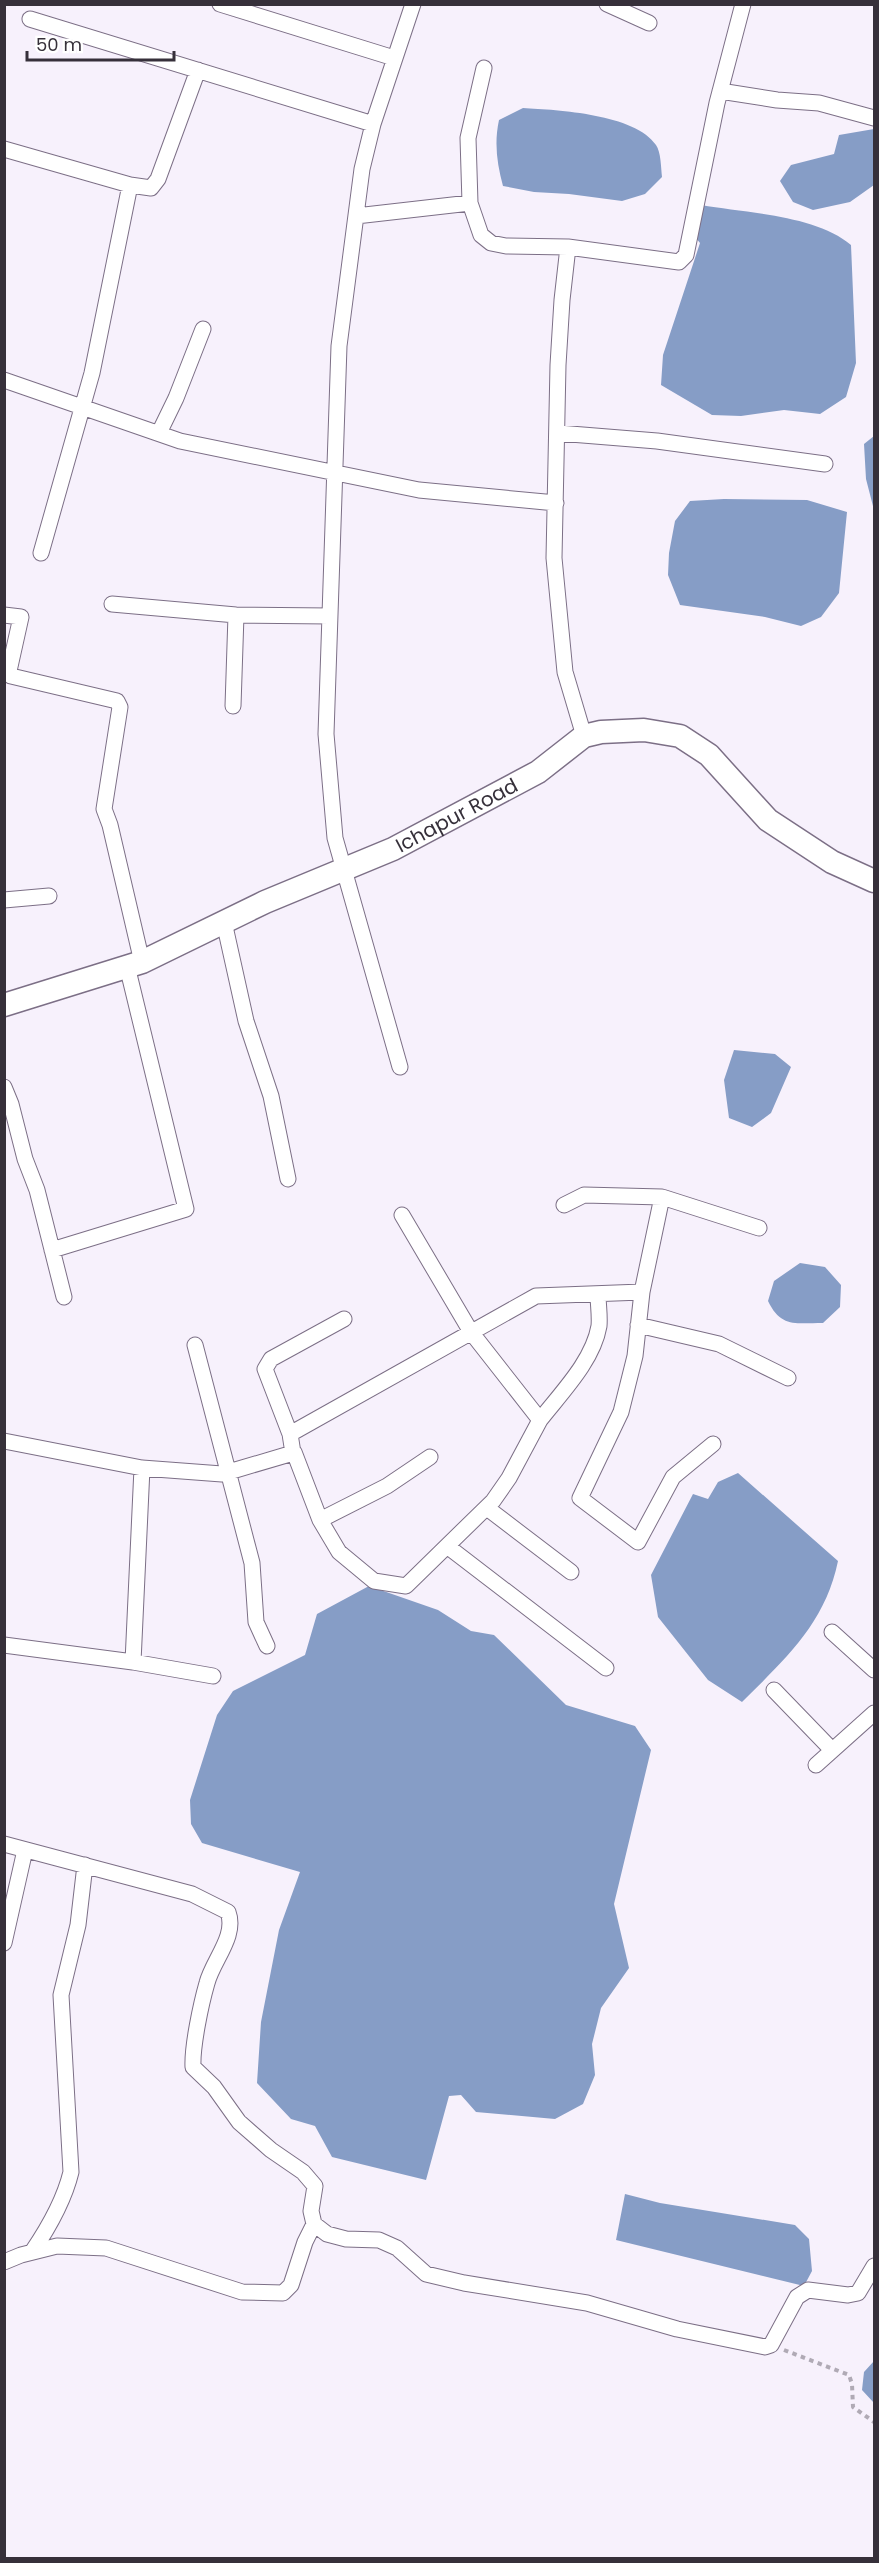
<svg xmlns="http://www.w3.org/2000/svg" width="879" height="2563" font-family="Poppins,sans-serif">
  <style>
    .water { fill: #869dc6 }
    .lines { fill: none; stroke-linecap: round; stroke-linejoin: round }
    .street-casing { stroke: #7c6f86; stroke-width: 17 }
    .secondary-casing { stroke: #7c6f86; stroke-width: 25 }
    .path { stroke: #b0aab5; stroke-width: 4; stroke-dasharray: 4.5 4.5; stroke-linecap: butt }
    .street { stroke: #fff; stroke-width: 15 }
    .secondary { stroke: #fff; stroke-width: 22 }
    .labels { text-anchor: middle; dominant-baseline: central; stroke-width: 4.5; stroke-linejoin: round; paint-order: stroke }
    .street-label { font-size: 20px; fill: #36303a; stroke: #fff }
  </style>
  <rect width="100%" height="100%" fill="#f7f1fc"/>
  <!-- water -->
  <path class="water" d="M523,108C558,110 635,114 656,145C661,152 661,168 662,177L645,194L622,201L569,194L534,192L503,186C497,164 494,143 499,120Z
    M874,129V185L850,202L813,210L793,202L780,181L791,165L834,154L839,135Z
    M701,205C746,213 816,215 851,245L856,363L846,397L820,414L784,410L741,416L712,415L661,385L663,355L700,243L691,232Z
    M874,436V510L866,479L864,444Z
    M724,499L807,500L847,512L839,593L821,617L801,626L765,617L680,605L668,575L669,553L675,521L690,501Z
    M734,1050L775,1054L791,1067L771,1113L752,1127L729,1118L724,1080Z
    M800,1263L825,1267L841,1285L840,1307L823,1323C796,1323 781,1328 768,1301L774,1281Z
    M738,1473L838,1561C825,1624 785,1659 742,1702L708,1680L658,1617L651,1575L693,1494L708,1499L718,1482Z
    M369,1586L438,1610L471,1631L494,1635L566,1705L635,1726L651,1750L614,1904L629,1968L601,2008L592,2044L595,2075L583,2104L555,2119L476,2112L461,2095L449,2096L426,2180L332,2157L315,2126L291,2119L257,2083L261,2022L279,1930L300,1872L202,1843L191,1824L190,1800L217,1715L233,1691L305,1655L317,1614Z
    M625,2194L660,2203L795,2225L809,2239L812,2271L804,2286L616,2240Z
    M874,2361V2403L862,2390L864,2372Z"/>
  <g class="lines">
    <defs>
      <path id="street" d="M220,4L394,58
        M607,4L649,23
        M30,19L373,124
        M484,68L468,138L470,203L481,235L491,243L506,246L568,247L679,262L686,255L717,103L743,4
        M720,91L777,100L819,103L874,118
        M4,149L130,185L151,188L158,179L198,70
        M356,216L470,203
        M568,247L562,300L558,365L554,558L565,672L584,736
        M4,380L180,441L419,490L556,503
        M159,433L176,398L203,329
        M558,433L657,441L825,464
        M41,553L92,373L130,185
        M112,604L236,615L330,616
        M4,615L21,617L9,671L11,676L117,701L120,707L104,809L110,825L142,962
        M233,706L236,615
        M4,900L49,896
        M224,922L246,1021L271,1096L288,1179
        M400,1067L335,838L326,734L339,346L362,169L373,124L413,4
        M4,1087L11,1104L25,1159L37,1190L64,1297
        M662,1197L759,1228
        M564,1205L584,1195L662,1197L642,1292L635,1356L621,1412L580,1498L638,1542L673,1477L713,1444
        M52,1250L186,1209L127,966
        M638,1325L719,1344L788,1378
        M195,1345L252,1563L256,1622L267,1646
        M540,1420C561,1393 593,1361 599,1326C600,1316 598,1304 598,1294
        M290,1434L536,1296L642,1292
        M4,1441L142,1468L222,1474L293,1453L290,1434L265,1369L271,1359L344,1319
        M294,1452L320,1520L339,1552L374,1581L406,1586L493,1501L509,1478L540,1420L471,1332L402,1215
        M487,1508L571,1572
        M320,1520L387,1486L430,1457
        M447,1546L606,1668
        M832,1632L874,1670
        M4,1645L133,1662L142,1468
        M133,1662L213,1676
        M774,1690L832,1750
        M816,1765L874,1713
        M4,1844L192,1894L228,1912C237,1936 213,1960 207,1983C201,2004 192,2046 193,2067L214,2087L239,2122L271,2150L303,2172L315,2186L311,2211L314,2224L327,2234L346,2239L379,2240L397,2248L426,2274L464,2283L587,2303L677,2329L765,2347L771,2345L797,2297L808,2290L848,2295L858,2293L874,2266
        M4,1943L25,1850
        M32,2252C49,2227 64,2201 71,2172L61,1995L78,1925L85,1865
        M4,2262L21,2255L57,2246L106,2248L242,2292L283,2293L291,2285L305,2242L314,2224"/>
      <g id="secondary">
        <path id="s1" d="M4,1005L142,962L265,902L393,849L538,772L584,736L601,732L644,730L680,736L709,755L768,820L832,862L874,881"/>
      </g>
    </defs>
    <!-- street casing -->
    <use href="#street" class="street-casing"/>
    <!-- secondary casing -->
    <use href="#secondary" class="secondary-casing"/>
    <!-- path -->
    <path class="path" d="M784,2350L849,2375L852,2384L853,2407L874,2422"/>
    <!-- street -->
    <use href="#street" class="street"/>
    <!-- secondary -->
    <use href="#secondary" class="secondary"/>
  </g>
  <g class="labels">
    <!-- street labels -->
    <g class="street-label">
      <text stroke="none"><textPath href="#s1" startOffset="492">Ichapur Road</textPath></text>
    </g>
  </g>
  <!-- border -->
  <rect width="879" height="2563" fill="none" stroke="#36303a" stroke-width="12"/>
  <!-- scale -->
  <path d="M27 51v9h147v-9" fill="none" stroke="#36303a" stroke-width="3"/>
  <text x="36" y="51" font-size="18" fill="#36303a" stroke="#ffffff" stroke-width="4.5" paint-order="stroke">50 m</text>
</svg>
